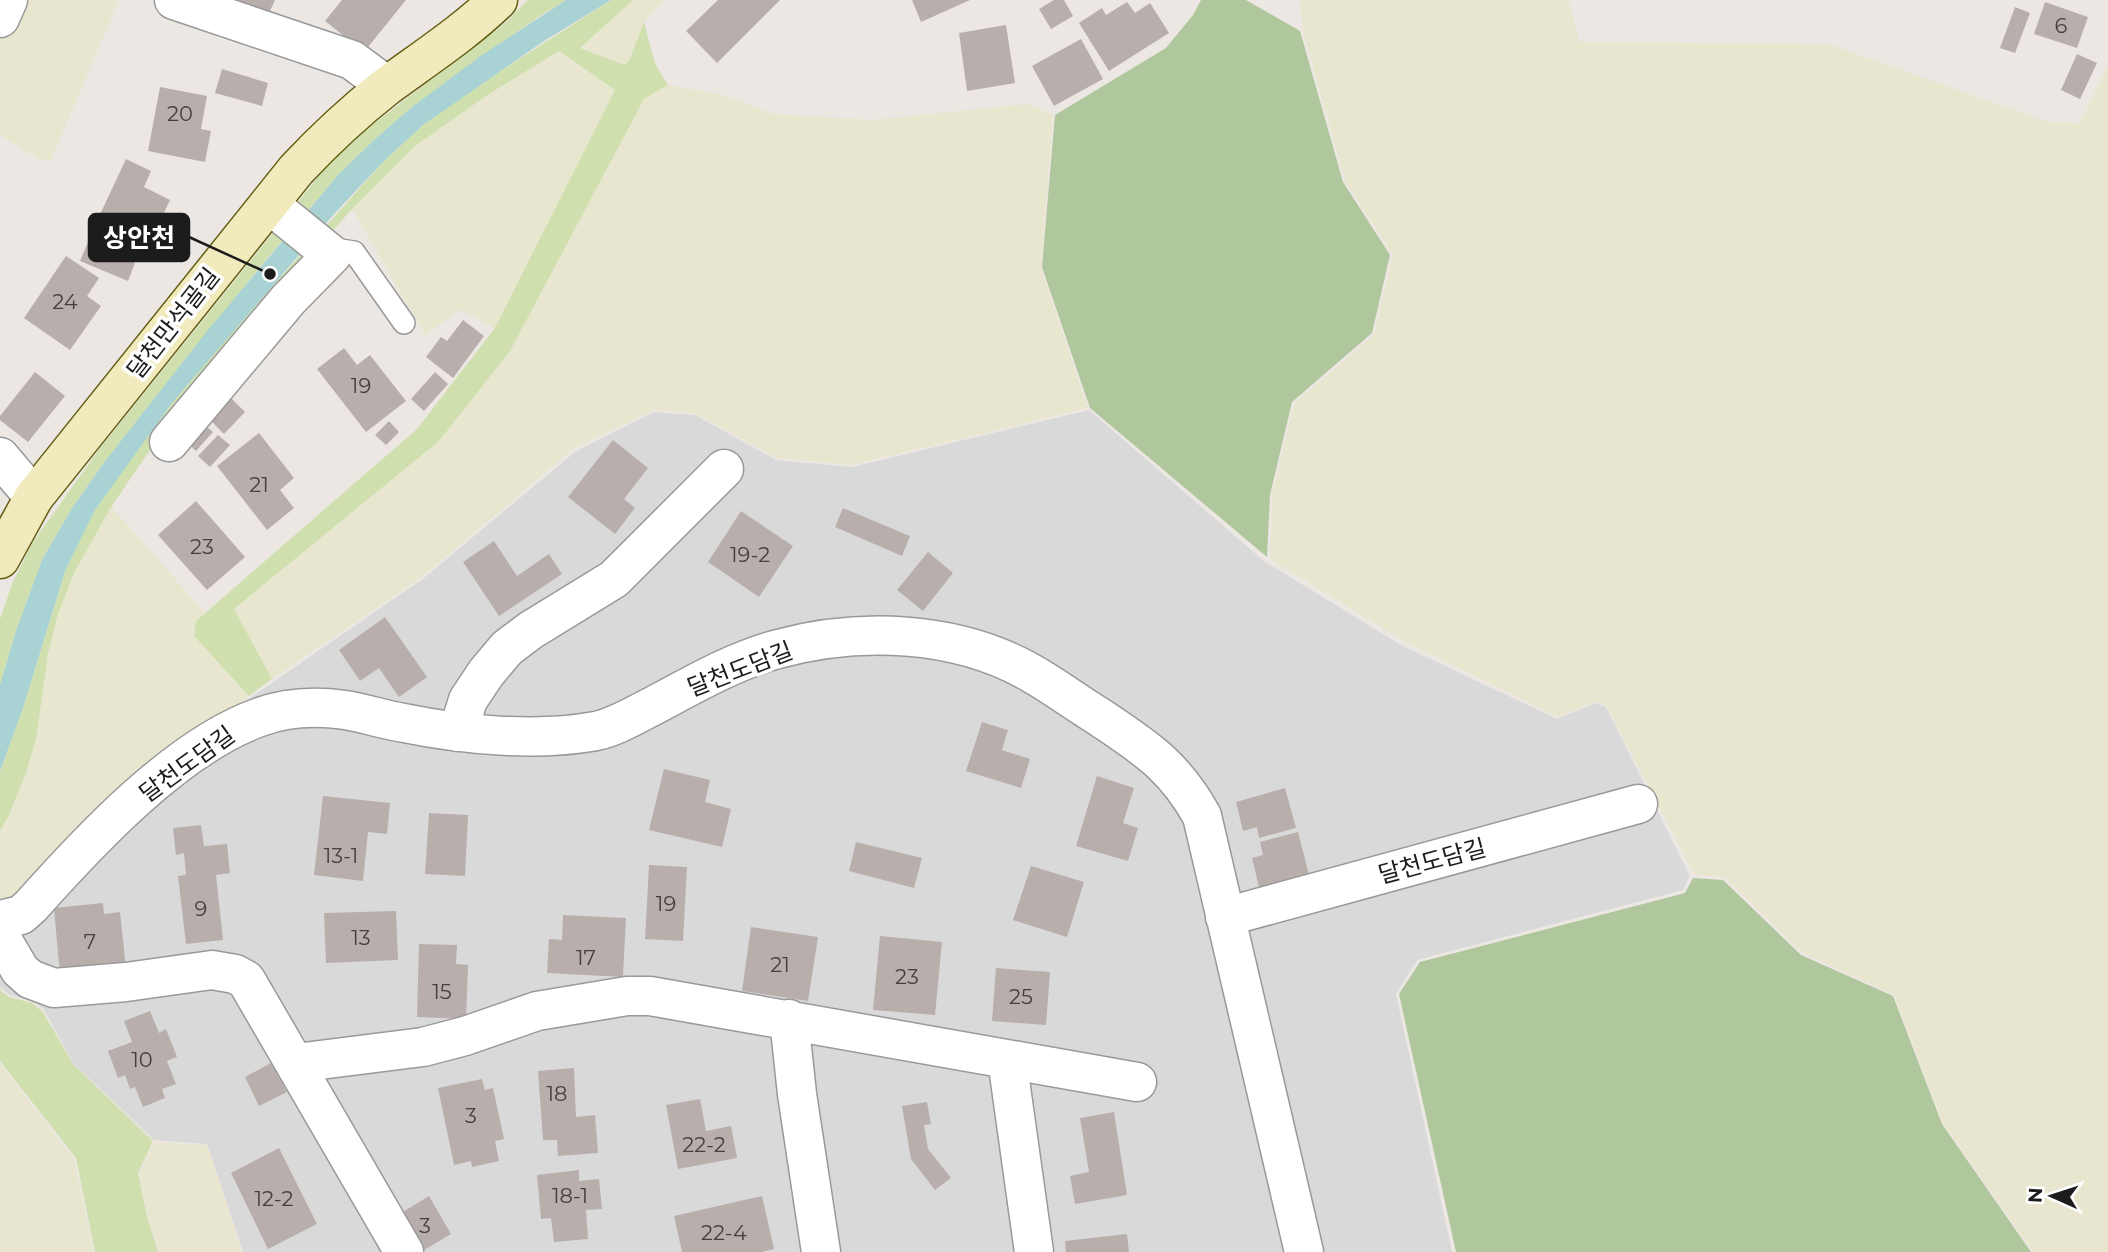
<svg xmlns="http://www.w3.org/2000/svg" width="2108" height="1252" font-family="Montserrat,'Noto Sans KR',sans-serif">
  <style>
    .residential { fill: #dad9d9 }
    .farmland { fill: #e9e6d0 }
    .grass { fill: #cfe0ae }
    .forest { fill: #b0c69c }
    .water { fill: #a8d2d4 }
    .building { fill: #b8afac }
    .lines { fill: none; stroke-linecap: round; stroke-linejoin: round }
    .lane-casing { stroke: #999; stroke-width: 24 }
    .street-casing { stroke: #999; stroke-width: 41 }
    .secondary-casing { stroke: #635e12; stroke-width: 41 }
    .lane { stroke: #fff; stroke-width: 21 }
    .street { stroke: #fff; stroke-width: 38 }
    .secondary { stroke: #f1eabc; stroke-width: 38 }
    .labels { text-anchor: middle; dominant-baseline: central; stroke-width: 7; stroke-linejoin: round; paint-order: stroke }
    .number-label { font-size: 21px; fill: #434140 }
    .street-label { font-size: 24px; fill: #1c1c1c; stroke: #fff }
    .leader { fill: none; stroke: #1c1c1c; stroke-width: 2.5 }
    .callout-dot { fill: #1c1c1c; stroke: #fff; stroke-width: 2.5 }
    .callout { fill: #1c1c1c; stroke: #1c1c1c; stroke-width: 2.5 }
    .callout-label { font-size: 26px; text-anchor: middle; font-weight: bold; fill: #fff }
  </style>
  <rect width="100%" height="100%" fill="#ece7e2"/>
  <!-- residential -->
  <path class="residential" d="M1089,410L1264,561L1401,645L1557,719L1596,703L1606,707L1690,876L1683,890L1417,960L1396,994L1452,1252H243L207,1144L154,1140L73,1063L44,1010L33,1001L9,995L0,987V915L144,771L424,578L575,452L654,412L695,415L776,460L852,467Z"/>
  <!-- farmland -->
  <path class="farmland" d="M17,0H119L51,160H40L0,135V39Z
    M633,0H664L644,22L629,61L624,65L580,48Z
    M1300,0H1568L1580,42L1828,44L2048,122L2080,123L2108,64V1252H2033L1943,1123L1894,995L1803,953L1724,877L1694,875L1607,706L1596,701L1558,717L1404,641L1270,559L1272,495L1294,404L1374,335L1393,255L1345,181L1303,30Z
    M559,51L615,90L495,328L460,310L425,335L352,209L415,146L489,94Z
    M668,85L720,94L774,114L873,120L1028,104L1053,115L1041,268L1088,408L852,465L777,458L695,413L654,410L573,449L423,576L272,679L234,609L439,441L510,351L644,99Z
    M111,506L205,613L196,621L194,636L249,696L143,770L3,911L0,906V831L9,815L26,773L36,739L42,681L58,614L74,573Z
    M0,1064L74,1159L94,1252H0Z
    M155,1142L207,1145L242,1252H159L148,1216L139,1173Z"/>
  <!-- grass -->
  <path class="grass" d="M528,0H566L538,17L412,107L374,140L338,175L261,266L106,460L72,508L42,560L16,631L0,685V619L12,584L33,542L98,451L327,166L359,135L504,24Z
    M611,0H633L580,48L624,65L629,61L644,22L655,64L668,85L644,99L510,351L439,441L234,609L272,679L249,696L194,636L196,621L417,429L495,328L615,90L559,51L489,94L415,146L352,209L306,261L159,437L111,507L74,573L58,614L48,654L36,739L26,773L9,815L0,831V771L23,708L65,571L95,510L123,469L172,403L227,337L384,161L423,125L474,88Z
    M0,990L9,997L32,1003L43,1012L73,1064L153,1141L138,1173L147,1216L158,1252H95L76,1158L0,1061Z"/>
  <!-- forest -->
  <path class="forest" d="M1201,0H1246L1300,31L1343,182L1390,255L1372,333L1292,402L1270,495L1267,557L1090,408L1042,267L1055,115L1166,48L1193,15Z
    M1693,878L1723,880L1801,955L1893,996L1942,1124L2031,1252H1456L1399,994L1420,962L1685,893Z"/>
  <!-- water -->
  <path class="water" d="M566,0H611L544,41L423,125L384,161L335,213L172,403L95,510L65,571L23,708L0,771V685L16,631L42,560L72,508L106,460L208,330L338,175L374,140L412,107L482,55Z"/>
  <!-- building -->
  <path class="building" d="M222,0H275L268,15Z
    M342,0H406L364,52L325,21Z
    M718,0H780L717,63L686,31Z
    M912,0H970L921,22Z
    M1054,0H1064L1073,16L1051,29L1039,9Z
    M1127,2L1135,13L1150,3L1169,33L1109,71L1079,23L1102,8L1106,15Z
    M2045,2L2088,17L2077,48L2034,34Z
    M2015,7L2030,13L2015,53L2000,48Z
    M1006,25L1015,83L967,91L959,33Z
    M1081,39L1103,79L1054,106L1032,66Z
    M2077,54L2097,63L2080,99L2061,90Z
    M222,69L268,83L262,106L215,93Z
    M160,87L207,96L201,129L211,131L205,162L148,151Z
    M126,159L151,171L144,187L170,200L148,247L96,223Z
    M88,242L135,263L128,281L80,261Z
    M66,256L99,278L87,296L101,306L70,350L24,318Z
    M463,320L484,336L453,378L426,357L441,337L447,341Z
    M344,348L357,365L370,355L406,401L366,432L317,369Z
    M35,372L65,396L28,442L0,420V416Z
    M435,372L448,384L424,411L411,399Z
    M228,395L245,412L224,434L207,417Z
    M389,421L399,432L386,445L375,435Z
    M201,422L213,432L196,451L184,440Z
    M259,433L294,478L280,490L294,508L267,530L217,466Z
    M218,435L230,445L210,467L198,456Z
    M613,440L648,468L624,499L635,508L615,534L568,497Z
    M196,501L245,557L207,590L158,535Z
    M843,508L910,536L902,556L835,527Z
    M741,511L793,546L759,597L708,562Z
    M494,541L517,576L549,554L562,574L499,616L463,562Z
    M928,552L953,573L923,611L897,590Z
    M385,617L427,677L399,697L379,668L360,681L339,650Z
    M982,722L1008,730L1002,750L1030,759L1021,788L966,771Z
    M664,769L710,780L705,802L731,809L722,847L649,830Z
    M1097,776L1134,788L1123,823L1138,828L1128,861L1076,846Z
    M1285,788L1296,828L1259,838L1257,827L1243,831L1236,802Z
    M323,796L390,803L387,834L368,832L363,881L314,875Z
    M429,813L468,815L465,876L425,874Z
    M201,825L204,846L227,844L230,873L216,875L223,940L186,944L178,876L186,875L184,853L176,855L173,828Z
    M1298,832L1310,879L1260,891L1252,858L1263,855L1260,842Z
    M856,842L922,858L914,888L849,871Z
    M649,865L687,867L683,941L645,939Z
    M1031,866L1084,882L1067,937L1013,920Z
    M103,903L104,914L120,912L126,969L60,975L54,908Z
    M396,911L398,960L326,963L324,913Z
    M563,915L626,918L623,977L547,973L549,939L562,940Z
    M751,927L818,937L808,1001L742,991Z
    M880,936L942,942L935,1015L873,1010Z
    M419,944L457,945L456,964L468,965L466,1019L417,1017Z
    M996,968L1050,972L1046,1025L992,1021Z
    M150,1011L159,1033L166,1029L177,1057L167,1061L176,1084L162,1089L165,1098L143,1107L135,1087L130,1089L125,1075L118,1078L108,1051L132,1042L124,1021Z
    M271,1063L287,1092L259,1106L245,1077Z
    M574,1068L576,1117L595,1115L598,1153L558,1156L557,1140H543L538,1071Z
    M482,1079L485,1090L493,1088L504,1139L495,1141L499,1161L472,1167L471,1161L454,1165L438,1088Z
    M700,1099L706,1131L731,1126L737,1158L678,1169L666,1105Z
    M927,1102L931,1124L924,1125L928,1149L951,1178L935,1190L911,1159L902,1106Z
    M1114,1112L1127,1195L1075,1204L1070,1176L1089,1172L1080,1118Z
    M279,1148L317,1224L268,1249L231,1173Z
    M579,1170V1181L599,1179L602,1209L586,1210L588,1239L554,1242L551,1218L541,1219L537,1175Z
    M429,1196L451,1234L421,1252L398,1215Z
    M762,1196L774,1249L762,1252H682L674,1216Z
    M1127,1234L1129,1252H1066L1065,1241Z"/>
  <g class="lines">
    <defs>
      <path id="lane" d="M332,255L341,250L354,252L404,323"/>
      <path id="street" d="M174,0L352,60L387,86
        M0,18L8,0
        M169,442L288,300L332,255L269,204
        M0,457L34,497
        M458,732L468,700L486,673L507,648L531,630L614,579L724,469
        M1225,917L1638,804
        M0,920L21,915L31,906C89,841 177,746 260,717C287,707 317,706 345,710C365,713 384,720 404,723C463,735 536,742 596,731C615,727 633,716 651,707C691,686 733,661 778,649C859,627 956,630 1031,673C1054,686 1075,702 1098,716C1145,748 1173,764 1202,816L1304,1252
        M0,936L20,970L30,979L54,988L126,982L212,970L235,974L246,980L404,1252
        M789,1019L797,1094L821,1252
        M1007,1059L1034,1252
        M296,1063L423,1047L465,1036L537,1011L627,996H650L1137,1082"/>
      <path id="secondary" d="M0,559L34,497L296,170C325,139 354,112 387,86C425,58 464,33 498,0"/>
    </defs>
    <!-- lane casing -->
    <use href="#lane" class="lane-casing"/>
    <!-- street casing -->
    <use href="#street" class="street-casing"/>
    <!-- secondary casing -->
    <use href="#secondary" class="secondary-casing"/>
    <!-- lane -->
    <use href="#lane" class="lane"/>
    <!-- street -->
    <use href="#street" class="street"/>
    <!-- secondary -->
    <use href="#secondary" class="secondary"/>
  </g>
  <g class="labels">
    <!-- number labels -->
    <g class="number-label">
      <text x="2061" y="25">6</text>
      <text x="180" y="113">20</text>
      <text x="65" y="301">24</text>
      <text x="361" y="385">19</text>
      <text x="259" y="484">21</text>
      <text x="202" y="546">23</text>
      <text x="750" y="554">19-2</text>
      <text x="341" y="855">13-1</text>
      <text x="666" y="903">19</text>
      <text x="201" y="908">9</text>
      <text x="361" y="937">13</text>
      <text x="90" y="941">7</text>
      <text x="586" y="957">17</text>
      <text x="780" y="964">21</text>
      <text x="907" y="976">23</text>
      <text x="442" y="991">15</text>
      <text x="1021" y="996">25</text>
      <text x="142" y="1059">10</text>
      <text x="557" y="1093">18</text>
      <text x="471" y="1115">3</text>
      <text x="704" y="1144">22-2</text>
      <text x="570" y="1195">18-1</text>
      <text x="274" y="1198">12-2</text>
      <text x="425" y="1225">3</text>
      <text x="724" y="1232">22-4</text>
    </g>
    <!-- street labels -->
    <g class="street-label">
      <text transform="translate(173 323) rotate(-52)">달천만석골길</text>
      <text transform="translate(740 669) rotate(-21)">달천도담길</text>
      <text transform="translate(187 764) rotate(-36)">달천도담길</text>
      <text transform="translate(1432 861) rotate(-15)">달천도담길</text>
    </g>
  </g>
  <!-- callouts -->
  <path class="leader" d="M270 274L189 237"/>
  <circle class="callout-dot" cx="270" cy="274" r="7"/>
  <rect class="callout" x="89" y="214" width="100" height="47" rx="7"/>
  <g class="callout-label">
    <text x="139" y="247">상안천</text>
  </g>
  <!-- north arrow -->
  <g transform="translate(2052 1196) rotate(273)" stroke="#ffffff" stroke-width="5" paint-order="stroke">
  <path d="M0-5L12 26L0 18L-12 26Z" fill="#1c1c1c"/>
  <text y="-10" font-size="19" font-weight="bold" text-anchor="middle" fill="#1c1c1c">N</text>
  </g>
</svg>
